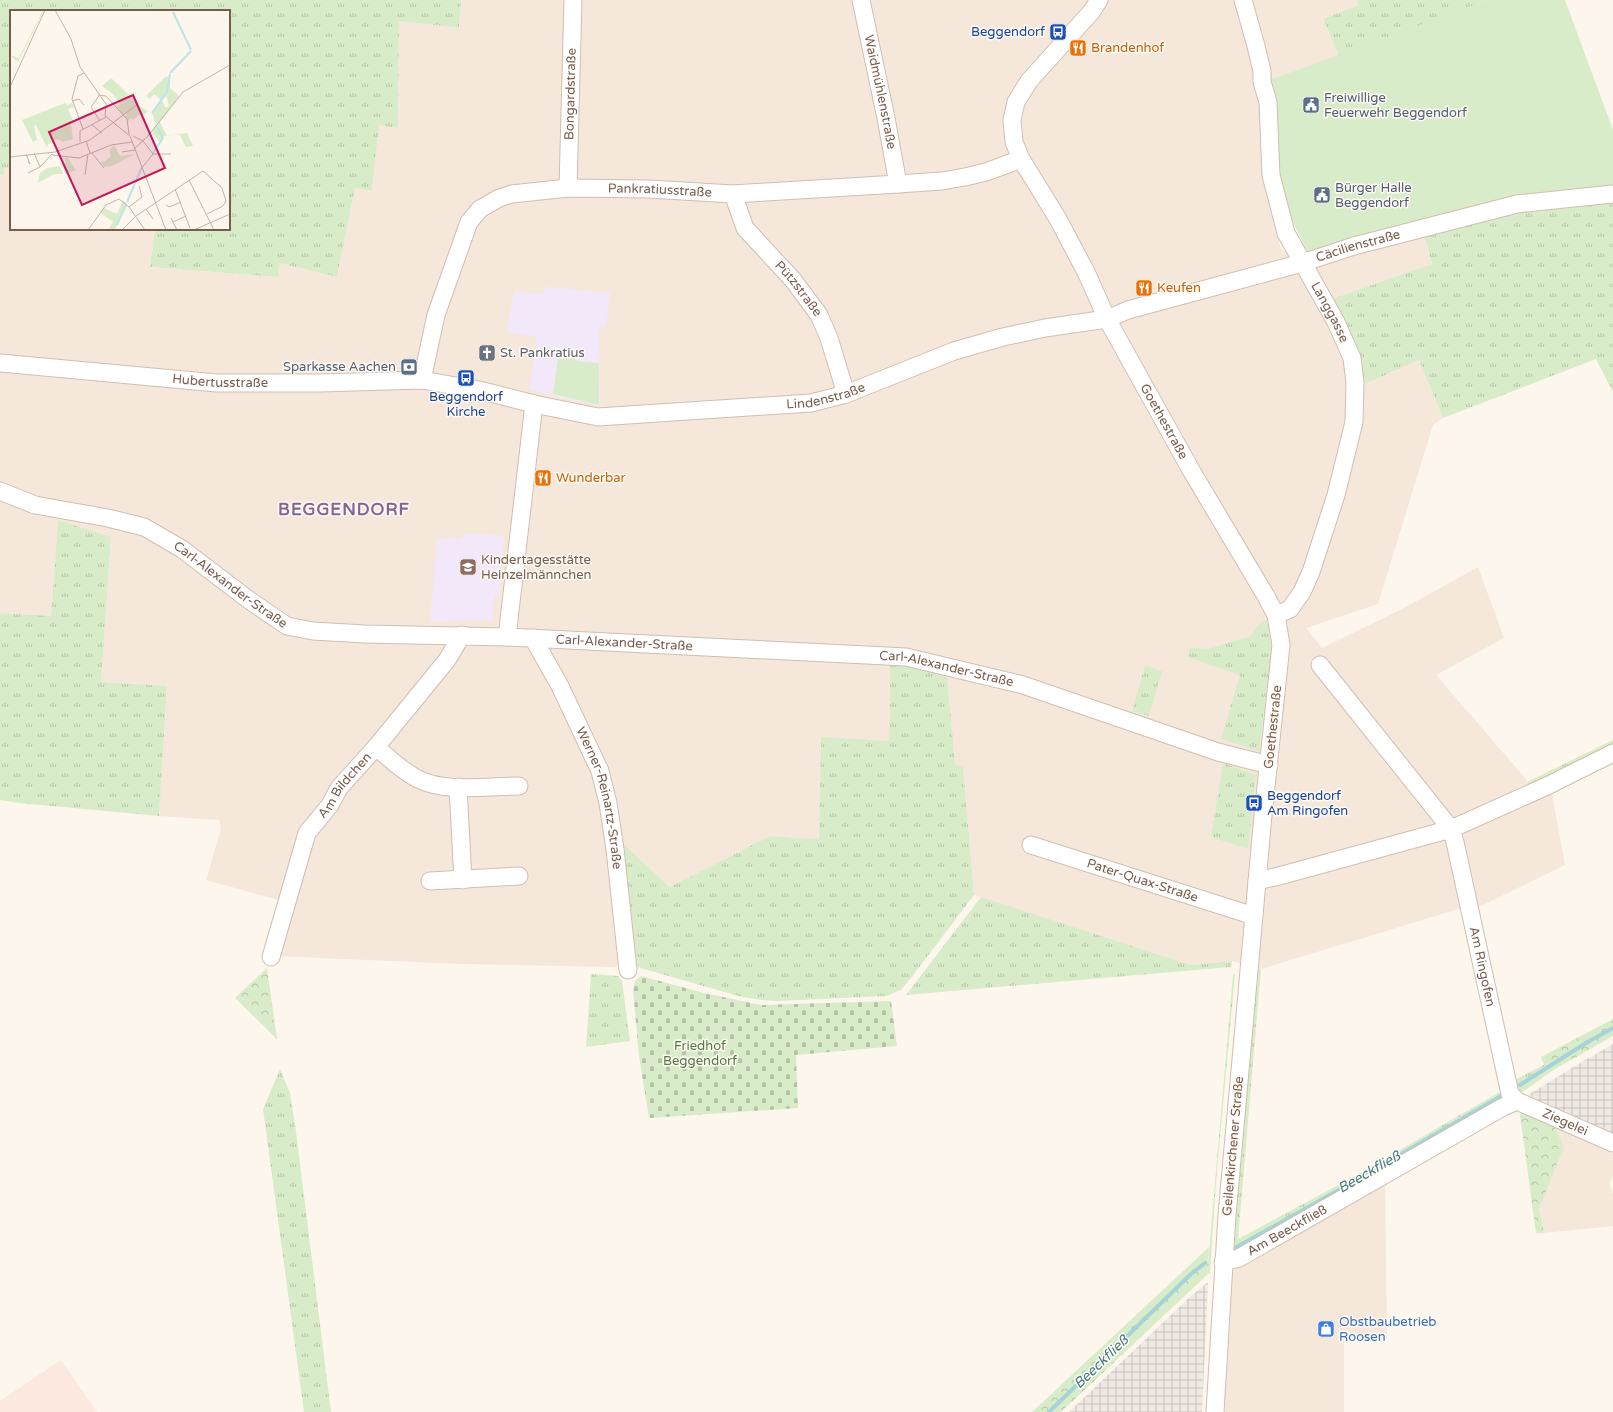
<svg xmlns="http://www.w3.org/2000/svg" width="1613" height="1412" font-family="'Varela Round',sans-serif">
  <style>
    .residential { fill: #f5e8da }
    .commercial { fill: #fde8e0 }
    .industrial { fill: url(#industrial-grid) }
    .education { fill: #f3e8fa }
    .grass { fill: url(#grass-tufts) }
    .forest { fill: url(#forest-crowns) }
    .cemetery { fill: url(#cemetery-stones) }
    .park { fill: #d8ecc9 }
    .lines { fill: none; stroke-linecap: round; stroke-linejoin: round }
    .stream { stroke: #a5d3da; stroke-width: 4 }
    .minor-casing { stroke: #d1beb0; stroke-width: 19 }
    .minor { stroke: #fff; stroke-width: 17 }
    .labels { text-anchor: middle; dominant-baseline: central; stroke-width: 3; stroke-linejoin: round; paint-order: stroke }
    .transit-label { font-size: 13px; fill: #164399; stroke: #fffaf3; text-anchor: end }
    .food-label { font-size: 13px; fill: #c56008; stroke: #fffaf3; text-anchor: start }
    .street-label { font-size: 13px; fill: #7a5c4d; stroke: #fffaf3 }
    .service-label { font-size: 13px; fill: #4e5e75; stroke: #fffaf3; text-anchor: start }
    .worship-label { font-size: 13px; fill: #5b616d; stroke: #fffaf3; text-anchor: start }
    .education-label { font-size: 13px; fill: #785e54; stroke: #fffaf3; text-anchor: start }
    .park-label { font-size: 13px; fill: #537a41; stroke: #fffaf3 }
    .shop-label { font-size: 13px; fill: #366cbe; stroke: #fffaf3; text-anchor: start }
    .water-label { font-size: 14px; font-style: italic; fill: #437c86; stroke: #fffaf3 }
    .district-label { font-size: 17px; font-weight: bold; letter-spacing: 1px; fill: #846695; stroke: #fffaf3 }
    .inset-river { fill: none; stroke: #bfe3e8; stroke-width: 2 }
    .inset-road { fill: none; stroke: #c5b3a7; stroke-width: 1 }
    .view { fill: #c2185b; fill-opacity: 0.15; stroke: #c2185b; stroke-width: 2 }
    .inset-edge { fill: none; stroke: #7a5c4d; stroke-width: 2 }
  </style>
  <defs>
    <pattern id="industrial-grid" width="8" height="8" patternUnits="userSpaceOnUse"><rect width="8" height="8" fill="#efe9e4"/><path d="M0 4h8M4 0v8" fill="none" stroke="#c7c0bb"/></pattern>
    <pattern id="grass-tufts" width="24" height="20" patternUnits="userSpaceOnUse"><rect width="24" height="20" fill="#d8ecc9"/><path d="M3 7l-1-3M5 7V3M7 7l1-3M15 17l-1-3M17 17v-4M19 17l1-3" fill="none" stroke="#b4c2a5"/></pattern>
    <pattern id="forest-crowns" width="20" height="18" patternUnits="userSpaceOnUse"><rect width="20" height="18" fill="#d8ecc9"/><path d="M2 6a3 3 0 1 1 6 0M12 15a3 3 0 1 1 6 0" fill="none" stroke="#b4c2a5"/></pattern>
    <pattern id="cemetery-stones" width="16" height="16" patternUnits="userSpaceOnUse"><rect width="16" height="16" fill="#d8ecc9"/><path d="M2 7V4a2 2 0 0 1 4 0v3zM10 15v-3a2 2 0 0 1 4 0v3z" fill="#b4c2a5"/></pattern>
  </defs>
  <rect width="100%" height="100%" fill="#fdf6ec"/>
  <!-- residential -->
  <path class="residential" d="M461,0H1357L1358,5L1323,19L1339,56L1275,79L1254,75L1260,110L1268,201L1281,249L1313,265L1424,234L1432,264L1333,299L1347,327L1359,354L1362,386L1419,360L1443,418L1433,425L1378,604L1306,628L1322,648L1404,608L1478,567L1504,638L1436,675L1526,779L1535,800L1552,794L1565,865L1473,910L1465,907L1261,969L1232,961L1191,965L974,895L963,768L955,764L947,675L890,665L889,741L821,738L819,839L770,836L670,887L626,846L623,964L614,967L461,964L275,956L282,901L206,880L221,829L219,820L159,816L167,687L101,682L111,537L58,520L51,616L0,613V175H4V168L11,169V229H155L150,267L278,277L279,263L337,277L355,188L372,191L379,125L398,127L399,21L459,28Z
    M1553,1123L1613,1147V1175L1609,1183L1613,1194V1226L1544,1233L1539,1209L1564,1147Z
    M1385,1178L1387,1339H1344V1412H1221L1230,1269Z"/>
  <!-- commercial -->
  <path class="commercial" d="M61,1360L97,1412H0V1401Z"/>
  <!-- industrial -->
  <path class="industrial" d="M1613,1044V1138L1545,1106L1528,1095L1575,1066Z
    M1208,1282L1202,1412H1069L1191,1296Z"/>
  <!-- education -->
  <path class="education" d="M545,287L610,293L606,327H599L600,406L529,390L537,337L507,332L514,292L544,294Z
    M467,533L504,536L499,595H494L493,620L430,621L437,538L460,539Z"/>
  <!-- grass -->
  <path class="grass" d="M0,0H461L459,28L399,21L398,128L379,125L372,191L355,188L337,277L279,263L278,277L150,267L155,229H229V11H11V169L4,168V175H0Z
    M1357,0H1488L1339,56L1323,19L1358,5Z
    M1613,198V392L1596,359L1443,418L1419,360L1361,386L1359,354L1347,327L1332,299L1432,264L1424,234L1489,215Z
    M58,520L111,537L101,682L167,686L159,816L19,803L0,800V613L51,616Z
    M1267,619L1272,645L1259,751L1221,739L1240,675L1187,657L1190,648L1208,649L1251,636L1258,625Z
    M890,665H904L947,675L955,764L963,767L974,895L911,978L901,990L886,996L776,1001L762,1000L742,997L637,967L632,962L620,845L626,846L670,887L770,836L819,839L821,737L889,741Z
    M1145,666L1162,671L1149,716L1132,711Z
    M1613,740V745L1530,788L1527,782Z
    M1613,757V764L1542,798L1540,795Z
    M1223,763L1256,775L1248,849L1211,837Z
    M981,897L1191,965L1232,961L1231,967L906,995Z
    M1256,969H1261L1238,1239L1353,1177L1503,1090L1505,1098L1234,1253L1242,1117Z
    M591,974L618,976L622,981L630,1041L586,1047Z
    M1233,974H1235L1216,1182L1210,1273L1207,1275Z
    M1550,1062L1555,1069L1521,1093L1516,1091L1512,1081Z
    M280,1069L290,1093L295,1124L331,1412H304L263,1109Z"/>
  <!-- forest -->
  <path class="forest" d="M267,968L277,1039L235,998Z
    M1613,1019V1036L1555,1069L1550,1062L1544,1065L1541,1057Z
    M1519,1108L1553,1123L1564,1147L1539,1209L1544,1233H1536Z
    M1209,1247L1207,1275L1061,1412H1032Z"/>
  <!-- cemetery -->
  <path class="cemetery" d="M641,976L704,993L761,1005L891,1001L897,1046L796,1055L798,1108L649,1118L639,1056L633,990L635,981Z"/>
  <!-- park -->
  <path class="park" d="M1488,0H1565L1613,130V191L1308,253L1291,218L1279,175L1271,78H1276Z
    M568,358L583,362L599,363V405L553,394L558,359Z"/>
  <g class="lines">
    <!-- stream -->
    <path class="stream" d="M1520,1085L1586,1043L1613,1028
      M1235,1248L1353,1182L1503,1095
      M1049,1412L1191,1274L1205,1263"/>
    <defs>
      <g id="minor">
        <path id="s1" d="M861,0L886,118L898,184"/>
        <path id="s2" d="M1099,0L1092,11L1029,81L1016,102L1012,120L1014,142L1021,159L1058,219L1087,274L1107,319L1191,470L1267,598L1276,615L1281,645L1263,815L1227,1215L1215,1412"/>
        <path id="s3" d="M1243,0L1256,46L1262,71V82L1268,102L1271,175L1286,233L1336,322L1352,358L1355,383L1354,422L1336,495L1311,572L1302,592L1290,609L1276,615"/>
        <path id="s4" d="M568,188L573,0"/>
        <path id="s5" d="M733,194L745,228L793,280L819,315L829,338L846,394"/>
        <path id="s6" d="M0,363L217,383H320L422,380L479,390L534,404L598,417L811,403L846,394L954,351L1003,337L1045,328L1107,319L1128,310L1302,263L1354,246L1517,204L1613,194"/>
        <path id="s7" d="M422,380L436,315L469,222L480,209L499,198L512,194L568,188L649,189L733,194L898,184L942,181L965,177L986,172L1021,159"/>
        <path id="s8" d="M0,491L35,505L108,518L144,527L182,549L249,600L287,626L313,631L365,634L507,637L906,657L1023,685L1218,752L1269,765"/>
        <path d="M507,637L534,404"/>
        <path id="s9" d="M533,638L560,686L600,771L608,803L615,849L628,970"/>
        <path id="s10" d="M1320,665L1451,829L1455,842L1510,1094L1517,1101L1613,1143"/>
        <path d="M376,747C389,758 402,771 418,779C445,793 489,786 519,786"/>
        <path d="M458,787L463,880"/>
        <path id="s11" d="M1031,845L1254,916"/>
        <path d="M430,881L519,876"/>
        <path d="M1257,881L1279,876L1451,829L1549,785L1613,753"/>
        <path id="s12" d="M271,957L307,833L330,805L339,788L376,747L447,660L462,635"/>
        <path id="s13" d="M1223,1262L1239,1258L1503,1107L1517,1101"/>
      </g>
    </defs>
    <!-- minor casing -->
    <use href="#minor" class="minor-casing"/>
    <!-- minor -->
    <use href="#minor" class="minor"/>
  </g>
  <!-- icons -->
  <defs>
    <symbol id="bus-square" viewBox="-11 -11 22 22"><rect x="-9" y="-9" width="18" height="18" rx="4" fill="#1a4fb4" stroke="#fffaf3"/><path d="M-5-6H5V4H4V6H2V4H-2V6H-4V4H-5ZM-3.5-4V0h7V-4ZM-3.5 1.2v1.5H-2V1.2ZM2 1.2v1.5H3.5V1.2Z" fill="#fff"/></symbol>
    <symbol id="restaurant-square" viewBox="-11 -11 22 22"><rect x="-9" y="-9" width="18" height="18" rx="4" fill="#e8710a" stroke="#fffaf3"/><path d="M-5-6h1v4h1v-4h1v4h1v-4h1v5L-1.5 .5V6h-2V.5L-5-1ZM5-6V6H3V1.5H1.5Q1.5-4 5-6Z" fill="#fff"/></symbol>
    <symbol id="civic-square" viewBox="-11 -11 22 22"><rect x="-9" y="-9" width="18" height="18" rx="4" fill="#5c6f8a" stroke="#fffaf3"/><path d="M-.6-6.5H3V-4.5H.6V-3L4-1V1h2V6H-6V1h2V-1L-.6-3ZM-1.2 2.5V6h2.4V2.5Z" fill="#fff"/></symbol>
    <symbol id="church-square" viewBox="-11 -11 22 22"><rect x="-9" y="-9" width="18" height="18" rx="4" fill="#6b7280" stroke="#fffaf3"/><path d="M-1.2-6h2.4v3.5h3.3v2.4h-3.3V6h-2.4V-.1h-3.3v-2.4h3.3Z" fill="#fff"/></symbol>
    <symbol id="bank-square" viewBox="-11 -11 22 22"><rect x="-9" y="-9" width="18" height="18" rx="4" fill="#5c6f8a" stroke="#fffaf3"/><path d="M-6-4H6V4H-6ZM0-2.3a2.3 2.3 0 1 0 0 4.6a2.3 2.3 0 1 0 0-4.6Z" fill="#fff"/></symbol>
    <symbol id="school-square" viewBox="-11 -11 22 22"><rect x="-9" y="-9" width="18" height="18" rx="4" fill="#8d6e63" stroke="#fffaf3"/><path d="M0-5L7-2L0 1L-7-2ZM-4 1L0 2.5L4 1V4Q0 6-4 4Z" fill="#fff"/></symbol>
    <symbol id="shop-square" viewBox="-11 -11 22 22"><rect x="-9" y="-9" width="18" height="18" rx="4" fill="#3f7fe0" stroke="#fffaf3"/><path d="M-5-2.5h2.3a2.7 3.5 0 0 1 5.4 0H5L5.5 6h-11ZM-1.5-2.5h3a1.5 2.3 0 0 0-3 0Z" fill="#fff"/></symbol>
  </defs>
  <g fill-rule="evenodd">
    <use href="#bus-square" x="1048" y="22" width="20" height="20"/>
    <use href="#restaurant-square" x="1068" y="38" width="20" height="20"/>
    <use href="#civic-square" x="1301" y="95" width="20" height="20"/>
    <use href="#civic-square" x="1312" y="185" width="20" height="20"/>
    <use href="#restaurant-square" x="1134" y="278" width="20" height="20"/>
    <use href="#church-square" x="477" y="343" width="20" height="20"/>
    <use href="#bank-square" x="399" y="357" width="20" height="20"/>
    <use href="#bus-square" x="456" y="368" width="20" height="20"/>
    <use href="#restaurant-square" x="533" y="468" width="20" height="20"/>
    <use href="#school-square" x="458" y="557" width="20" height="20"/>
    <use href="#bus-square" x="1244" y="793" width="20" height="20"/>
    <use href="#shop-square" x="1316" y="1319" width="20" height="20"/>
  </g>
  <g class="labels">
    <!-- transit labels -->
    <g class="transit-label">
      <text x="1045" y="32">Beggendorf</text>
      <text x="466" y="397" text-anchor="middle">Beggendorf<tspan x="466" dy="15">Kirche</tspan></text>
      <text x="1267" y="796" text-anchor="start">Beggendorf<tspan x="1267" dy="15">Am Ringofen</tspan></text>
    </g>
    <!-- food labels -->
    <g class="food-label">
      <text x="1091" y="48">Brandenhof</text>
      <text x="1157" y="288">Keufen</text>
      <text x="556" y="478">Wunderbar</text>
    </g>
    <!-- street labels -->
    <g class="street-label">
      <text stroke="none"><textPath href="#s1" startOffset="94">Waidmühlenstraße</textPath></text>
      <text stroke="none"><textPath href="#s4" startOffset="94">Bongardstraße</textPath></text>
      <text stroke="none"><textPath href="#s7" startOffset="366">Pankratiusstraße</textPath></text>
      <text stroke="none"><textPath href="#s6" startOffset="1387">Cäcilienstraße</textPath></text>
      <text stroke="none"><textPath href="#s5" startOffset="117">Pützstraße</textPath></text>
      <text stroke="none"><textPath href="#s3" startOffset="329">Langgasse</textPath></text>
      <text stroke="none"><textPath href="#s6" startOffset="221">Hubertusstraße</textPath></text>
      <text stroke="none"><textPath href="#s6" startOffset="832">Lindenstraße</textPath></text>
      <text stroke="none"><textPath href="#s2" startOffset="490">Goethestraße</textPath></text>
      <text stroke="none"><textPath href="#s8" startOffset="253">Carl-Alexander-Straße</textPath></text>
      <text stroke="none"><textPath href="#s8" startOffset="661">Carl-Alexander-Straße</textPath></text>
      <text stroke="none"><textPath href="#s8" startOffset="985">Carl-Alexander-Straße</textPath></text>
      <text transform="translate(1273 727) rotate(-84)">Goethestraße</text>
      <text stroke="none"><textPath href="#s12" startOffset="190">Am Bildchen</textPath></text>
      <text stroke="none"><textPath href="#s9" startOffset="175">Werner-Reinartz-Straße</textPath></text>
      <text stroke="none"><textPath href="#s11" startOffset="117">Pater-Quax-Straße</textPath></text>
      <text stroke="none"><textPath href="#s10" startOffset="351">Am Ringofen</textPath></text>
      <text stroke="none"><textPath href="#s10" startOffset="544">Ziegelei</textPath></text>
      <text transform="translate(1233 1146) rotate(-85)">Geilenkirchener Straße</text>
      <text stroke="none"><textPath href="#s13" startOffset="72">Am Beeckfließ</textPath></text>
    </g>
    <!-- service labels -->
    <g class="service-label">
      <text x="1324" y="98">Freiwillige<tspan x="1324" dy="15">Feuerwehr Beggendorf</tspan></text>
      <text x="1335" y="188">Bürger Halle<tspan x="1335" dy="15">Beggendorf</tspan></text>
      <text x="396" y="367" text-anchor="end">Sparkasse Aachen</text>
    </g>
    <!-- worship labels -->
    <g class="worship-label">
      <text x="500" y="353">St. Pankratius</text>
    </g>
    <!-- education labels -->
    <g class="education-label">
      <text x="481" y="560">Kindertagesstätte<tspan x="481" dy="15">Heinzelmännchen</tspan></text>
    </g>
    <!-- park labels -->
    <g class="park-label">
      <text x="700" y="1046">Friedhof<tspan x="700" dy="15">Beggendorf</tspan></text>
    </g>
    <!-- shop labels -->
    <g class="shop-label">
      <text x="1339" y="1322">Obstbaubetrieb<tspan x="1339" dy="15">Roosen</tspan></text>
    </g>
    <!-- water labels -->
    <g class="water-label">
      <text transform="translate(1369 1172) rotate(-30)">Beeckfließ</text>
      <text transform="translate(1101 1362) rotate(-44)">Beeckfließ</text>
    </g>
    <!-- district labels -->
    <g class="district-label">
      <text x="344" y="509">BEGGENDORF</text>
    </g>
  </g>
  <!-- overview -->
  <g transform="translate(10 10)">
    <rect width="220" height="220" fill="#fdf6ec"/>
    <path d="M33,0H34L8,52L0,45L9,48ZM156,66L160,68V78L152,90L157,102L146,115L142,103L151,90L144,84L140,89L136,86ZM101,68L119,85L110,94L103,84L92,76ZM176,81L150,112L157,126L176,122L155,126H153L150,133L142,122L137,128L136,127ZM55,93L57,95L62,93L64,97L58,99L64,113L61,114L63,129L53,132L48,129L38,134L37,138L26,115L24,116L27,130L23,132L12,110ZM128,95L141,103L138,101L133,106L130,104L123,110L121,108L118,111L115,107L118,101ZM104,135L110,146L125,144L102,156L94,157L91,151L94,152L101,146L99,141ZM57,147L66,160L56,164L51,154L56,153L54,148ZM50,156L53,164H44L28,173L30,163L37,158ZM113,191L117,193L107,215L104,220H98L103,212L90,202L94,198L107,204Z" fill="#d8ecc9"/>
    <path d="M160,78L169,86L157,102L155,98L159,96L156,86ZM177,123L183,136L176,137L170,125H166Z" fill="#d8ecc9"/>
    <path d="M119,85L128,94L113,105L107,97Z" fill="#d8ecc9"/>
    <path class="inset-river" d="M163,2L181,40M160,63L181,41M142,103L157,82L160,64M143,143L153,128L147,117M117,192L131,159M107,215L116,195"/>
    <path class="inset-road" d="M45,0L61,29L70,57L96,94L95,106L120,126L156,220M0,77L35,0M88,85L96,86L117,109L119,124M89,86L81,97L90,111M62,91L69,89L74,95M82,115L92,123M73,119L62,89L68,66L74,63M123,126L133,131L143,144M76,131L80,143M70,132V121L96,107M124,139L137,127L173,82L220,55M112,142L125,140M24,143L30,157M82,143L94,158M16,144L20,154L18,152M143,144H161M42,145L69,148L101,135L122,132M0,147L45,142L80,130L128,94M131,159L143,144M18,163L30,157L42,144M75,165L78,144M179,170L204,220M129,176L132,187L119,197L135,220M165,179L180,218M156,195L159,197L171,192M136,199L143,209M161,208L167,220M163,212L176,206M78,220L96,195L109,189L119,197M112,220L126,206L193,161L212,178L216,191L213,196L197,204M184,220L220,204"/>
    <path class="view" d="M123,85L155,158L72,195L39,122Z"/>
    <rect width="220" height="220" class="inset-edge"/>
  </g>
</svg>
